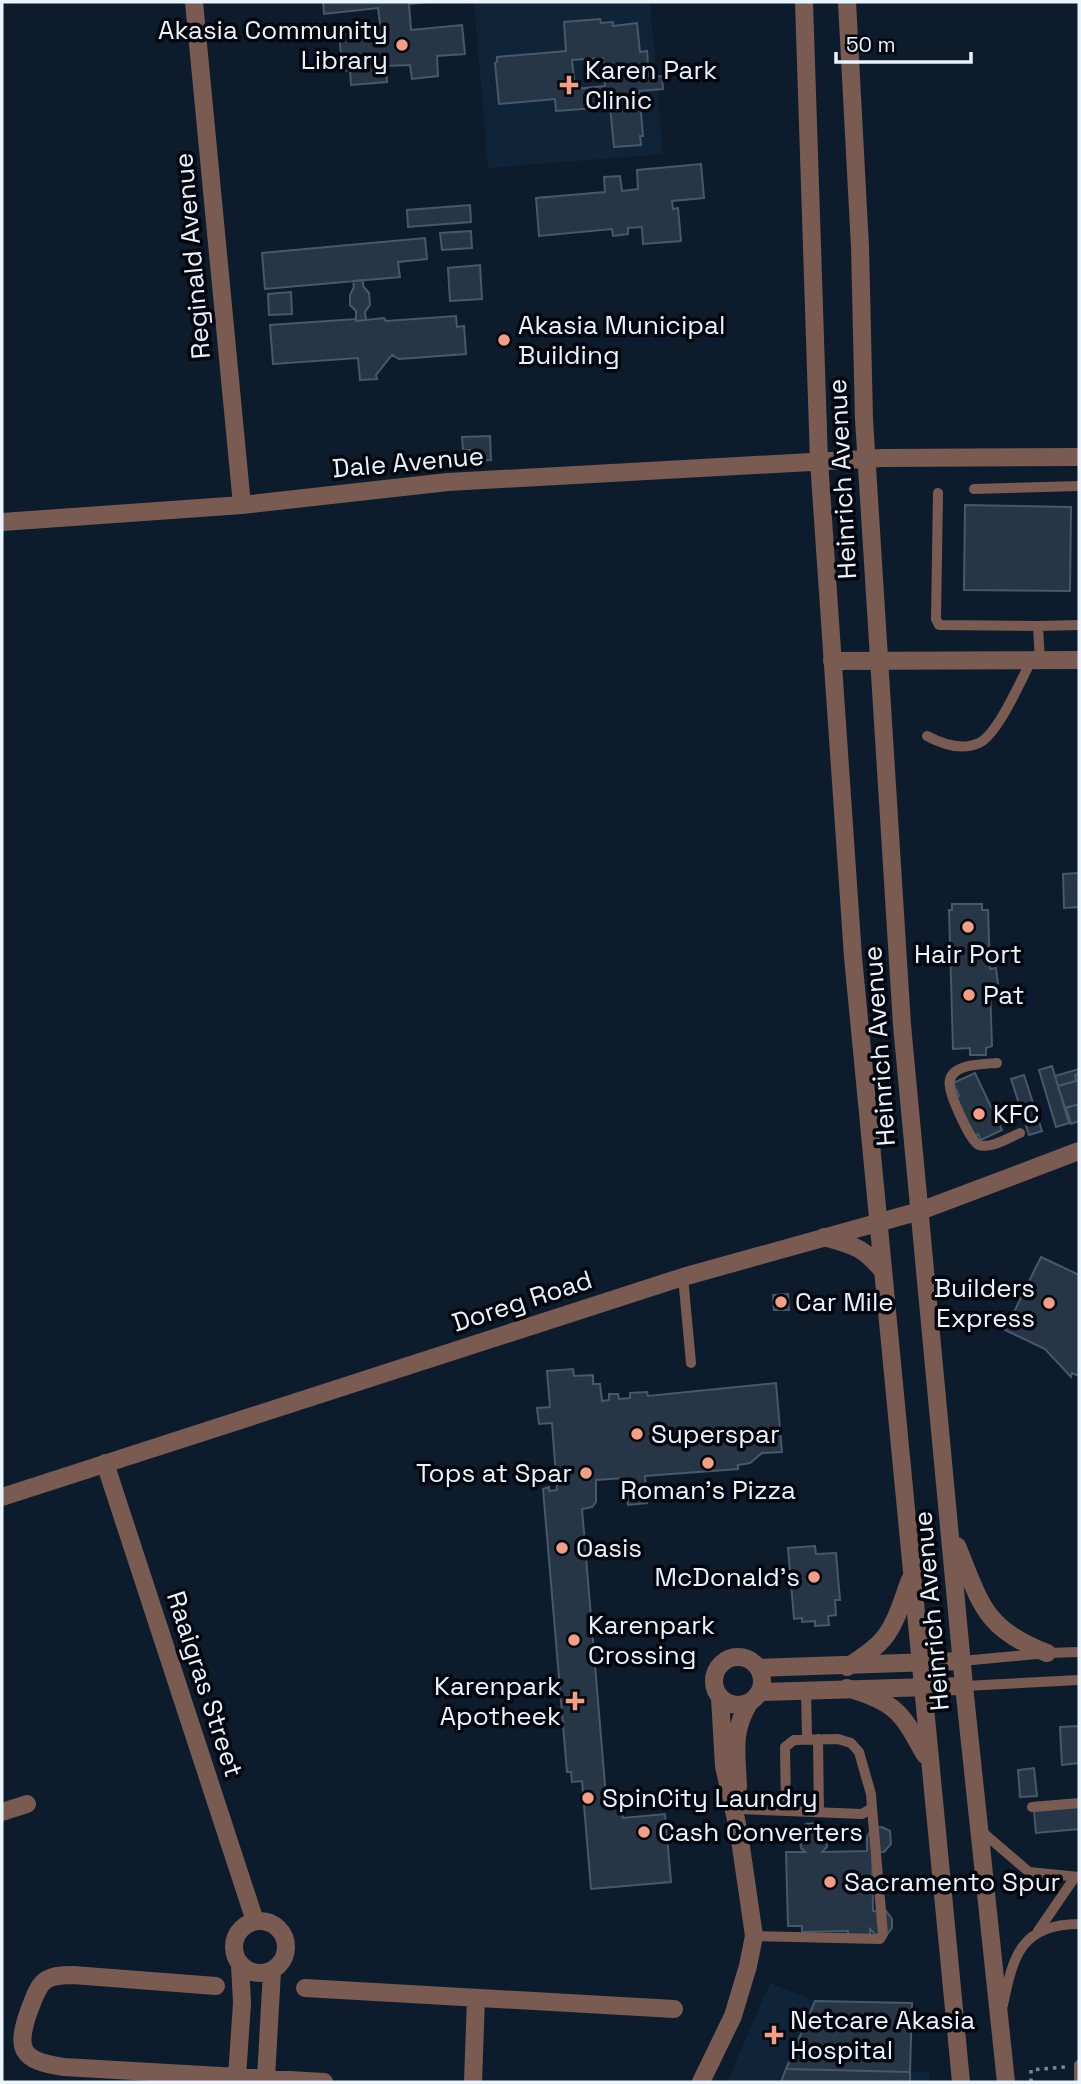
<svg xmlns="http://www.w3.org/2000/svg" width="1081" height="2084" font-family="'Space Grotesk',sans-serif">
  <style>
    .built { fill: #102439 }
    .building { fill: #263647; stroke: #46586a; stroke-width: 2; fill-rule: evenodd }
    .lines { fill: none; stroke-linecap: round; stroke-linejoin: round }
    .path { stroke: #798693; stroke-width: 3.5; stroke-dasharray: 3.5 5; stroke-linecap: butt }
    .service { stroke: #7a5b52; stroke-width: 10 }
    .minor { stroke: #7a5b52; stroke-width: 18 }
    .tertiary { stroke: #7a5b52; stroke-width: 18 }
    .poi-dot { fill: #f49e86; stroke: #03070d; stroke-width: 2.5 }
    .labels { text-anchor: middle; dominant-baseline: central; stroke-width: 7; stroke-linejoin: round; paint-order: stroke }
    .poi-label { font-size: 26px; fill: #e9f4ff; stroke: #03070d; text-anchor: start }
    .street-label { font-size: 26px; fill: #e9f4ff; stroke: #03070d }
  </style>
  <rect width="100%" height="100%" fill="#0d1c2c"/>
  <!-- built -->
  <path class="built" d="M474,2H650L663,154L488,168Z
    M770,1983L815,2001L787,2069L929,2072L930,2082H727Z"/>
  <!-- building -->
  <path class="building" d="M323,2H427L409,4L411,30L462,25L465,54L437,56L438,76L412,79L410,65L386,66L387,82L351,85L350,70L343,71L339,35L381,31L378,8L324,14Z
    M600,19L601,23L613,22V26L637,23L640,52L647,51L649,77L662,76L663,89L639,91L643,136H640L641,145L614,147L610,107L556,111L555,99L499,104L495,63L497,62V57L566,51L564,22ZM603,58L605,86L575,89L572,60Z
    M701,164L704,198L672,201L673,209L678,208L681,241L643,244L642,227L628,228V234L613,236L612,229L539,236L536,198L605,192L604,177L620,176L622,191L638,189L637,170Z
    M470,205L471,222L408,227L407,210Z
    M471,231L472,248L442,250L440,233Z
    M425,238L427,259L398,262L400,277L265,289L262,253Z
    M480,265L482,299L450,301L448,268Z
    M363,280V286L369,293L370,305L365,312L366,320L356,321V311L350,305V295L354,287L353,281Z
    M291,292L292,314L269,315L268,294Z
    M456,316L457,327L464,326L466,354L399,359L392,355L376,375L377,379L360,380L358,358L273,364L270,325L356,319V321L384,318L386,321Z
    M490,436L491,460L471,461L470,450H463L462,437Z
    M965,505L1071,507L1070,591L964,590Z
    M1079,873V907L1064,908L1063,874Z
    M952,904H982V910H988L990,969L996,968L998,984L997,988H990L992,1046L986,1048V1055H970V1048L953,1049L949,910H952Z
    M1052,1066L1069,1123L1056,1127L1039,1070Z
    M1079,1069V1074L1075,1075L1076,1081L1058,1086L1055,1076Z
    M975,1073L1002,1130L981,1140L978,1134L974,1136L956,1097L959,1096L953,1083Z
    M1079,1074V1104L1065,1108L1058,1086L1076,1081L1075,1075Z
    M1024,1075L1042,1131L1029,1135L1011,1079Z
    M1078,1104L1079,1121L1071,1124L1066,1108Z
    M1041,1257L1079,1275V1376L1072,1373L1071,1377L1045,1349L1005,1330Z
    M788,1294L789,1310H774L773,1295Z
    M573,1369L574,1376L593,1375V1384H600L602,1401L609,1400V1394H618L619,1399L630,1398V1393L647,1392L648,1396L776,1383L782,1452L762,1453L750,1463L738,1465V1469L645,1476L647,1503L628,1505L625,1478L596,1480V1502L592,1507L582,1509L606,1797H615L620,1801L623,1818L665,1814L671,1882L591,1889L582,1781L572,1782L571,1772H567L543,1489L549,1487V1491L557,1490L552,1423L539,1424L537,1408L550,1407L547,1371Z
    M815,1546L816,1554L836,1553L840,1600H835L836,1615L828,1616L829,1625L815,1626V1621L802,1622V1618L794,1619L788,1548Z
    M1079,1726V1763L1062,1765L1060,1727Z
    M1034,1768L1037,1796L1020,1797L1018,1770Z
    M1079,1807V1829L1036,1833L1034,1811Z
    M816,1823L817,1830L826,1834L827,1847L822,1852L867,1851V1837L872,1828L882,1827L890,1831L891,1844L884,1852H872L873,1911H886L892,1919V1928L886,1936L876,1935L870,1929V1936H848V1931L802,1932V1926H788L786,1852H805L801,1848L800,1836L807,1830L806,1824Z
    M815,2001L912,2003L910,2072L786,2069Z
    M786,2069L910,2072V2082H781Z"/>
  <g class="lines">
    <!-- path -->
    <path class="path" d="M1031,2082V2070L1065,2067"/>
    <!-- service -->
    <path class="service" d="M974,489L1079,486
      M938,493L936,619L939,625L1038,626L1040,661
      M1038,626L1079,625
      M927,736C942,744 962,751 979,743C998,734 1021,680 1031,661
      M997,1063C984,1064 965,1064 955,1072C950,1076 949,1082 950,1087C951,1097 970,1141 979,1145C991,1149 1008,1138 1020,1133
      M683,1277L691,1363
      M962,1661L1047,1653L1079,1652
      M964,1686L1079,1680
      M806,1690L807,1739
      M818,1739L819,1812
      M1032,1807L1079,1803
      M738,1809L862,1814L872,1808L871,1794L859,1752L851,1743L838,1739L794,1740L785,1747L786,1811
      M980,1830L1029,1872L1079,1877
      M1038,1931L1075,1877
      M754,1936L880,1939L883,1934L872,1808
      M1003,2005C1013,1956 1021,1924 1079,1924
      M1079,2065V2080"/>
    <!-- minor -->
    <path class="minor" d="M194,2L242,505
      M2,522L242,505L448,482L883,458L1079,457
      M832,661L1079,660
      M105,1463L255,1921
      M2,1497L683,1277L920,1211L1079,1151
      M714 1681a24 24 0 1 1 48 0a24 24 0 1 1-48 0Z
      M758,1668L962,1661
      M760,1692L964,1686
      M738,1787C737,1754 731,1733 749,1703
      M2,1812L27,1804
      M234 1947a26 26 0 1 1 52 0a26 26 0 1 1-52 0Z
      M216,1986L73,1975C64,1975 54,1975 46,1980C37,1986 34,1999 30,2008C15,2049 20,2061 64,2067L324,2082
      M305,1988L674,2009
      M237,2077L242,2003L240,1965
      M266,2078L272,1971
      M473,2082L476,1998
      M701,2082L733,2016L748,1966L754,1936L739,1833L724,1766L720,1698"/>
    <!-- tertiary -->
    <path class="tertiary" d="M804,2L819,461L853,957L961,2082
      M847,2L860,247L864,419L902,1025L964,1686L1006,2082
      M824,1237C854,1246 862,1246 883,1271
      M957,1546C981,1604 984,1629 1047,1653
      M847,1667C893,1639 892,1628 910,1580
      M847,1688C896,1703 901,1711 925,1755"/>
  </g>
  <!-- markers -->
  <g class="poi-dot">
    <circle cx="402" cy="45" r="7"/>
    <path d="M565.5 74.5h7v7h7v7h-7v7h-7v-7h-7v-7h7z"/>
    <circle cx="504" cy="340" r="7"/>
    <circle cx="968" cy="927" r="7"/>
    <circle cx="969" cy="995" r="7"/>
    <circle cx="979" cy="1114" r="7"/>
    <circle cx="781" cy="1302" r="7"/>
    <circle cx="1049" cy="1303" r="7"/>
    <circle cx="637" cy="1434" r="7"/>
    <circle cx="708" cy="1463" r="7"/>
    <circle cx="586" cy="1473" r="7"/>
    <circle cx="562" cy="1548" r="7"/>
    <circle cx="814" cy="1577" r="7"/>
    <circle cx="574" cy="1640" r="7"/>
    <path d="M571.5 1690.5h7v7h7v7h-7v7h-7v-7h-7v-7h7z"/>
    <circle cx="588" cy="1798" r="7"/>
    <circle cx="644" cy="1832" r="7"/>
    <circle cx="830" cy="1882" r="7"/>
    <path d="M770.5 2024.5h7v7h7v7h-7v7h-7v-7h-7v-7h7z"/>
  </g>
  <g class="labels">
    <!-- poi labels -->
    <g class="poi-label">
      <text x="388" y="30" text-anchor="end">Akasia Community<tspan x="388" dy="30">Library</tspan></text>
      <text x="585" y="70">Karen Park<tspan x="585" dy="30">Clinic</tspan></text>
      <text x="518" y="325">Akasia Municipal<tspan x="518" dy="30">Building</tspan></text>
      <text x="968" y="954" text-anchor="middle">Hair Port</text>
      <text x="983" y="995">Pat</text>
      <text x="993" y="1114">KFC</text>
      <text x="1035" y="1288" text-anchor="end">Builders<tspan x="1035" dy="30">Express</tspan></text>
      <text x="795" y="1302">Car Mile</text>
      <text x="651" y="1434">Superspar</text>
      <text x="572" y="1473" text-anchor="end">Tops at Spar</text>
      <text x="708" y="1490" text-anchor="middle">Roman's Pizza</text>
      <text x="576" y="1548">Oasis</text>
      <text x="800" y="1577" text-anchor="end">McDonald's</text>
      <text x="588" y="1625">Karenpark<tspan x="588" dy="30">Crossing</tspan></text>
      <text x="561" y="1686" text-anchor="end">Karenpark<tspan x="561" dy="30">Apotheek</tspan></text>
      <text x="602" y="1798">SpinCity Laundry</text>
      <text x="658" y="1832">Cash Converters</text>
      <text x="844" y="1882">Sacramento Spur</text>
      <text x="790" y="2020">Netcare Akasia<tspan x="790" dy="30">Hospital</tspan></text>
    </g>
    <!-- street labels -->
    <g class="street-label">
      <text transform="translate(192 256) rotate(-95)">Reginald Avenue</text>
      <text transform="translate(408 462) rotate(-5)">Dale Avenue</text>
      <text transform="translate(842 479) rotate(-93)">Heinrich Avenue</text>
      <text transform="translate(879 1046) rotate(-94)">Heinrich Avenue</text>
      <text transform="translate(522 1301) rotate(-18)">Doreg Road</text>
      <text transform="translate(931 1611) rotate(-95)">Heinrich Avenue</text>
      <text transform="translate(205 1684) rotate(72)">Raaigras Street</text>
    </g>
  </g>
  <!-- border -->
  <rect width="1081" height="2084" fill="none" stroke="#e9f4ff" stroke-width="7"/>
  <!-- scale -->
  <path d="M836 52v10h135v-10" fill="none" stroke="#e9f4ff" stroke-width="3.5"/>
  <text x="846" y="52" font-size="21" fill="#e9f4ff" stroke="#03070d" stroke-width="5" paint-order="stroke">50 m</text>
</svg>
